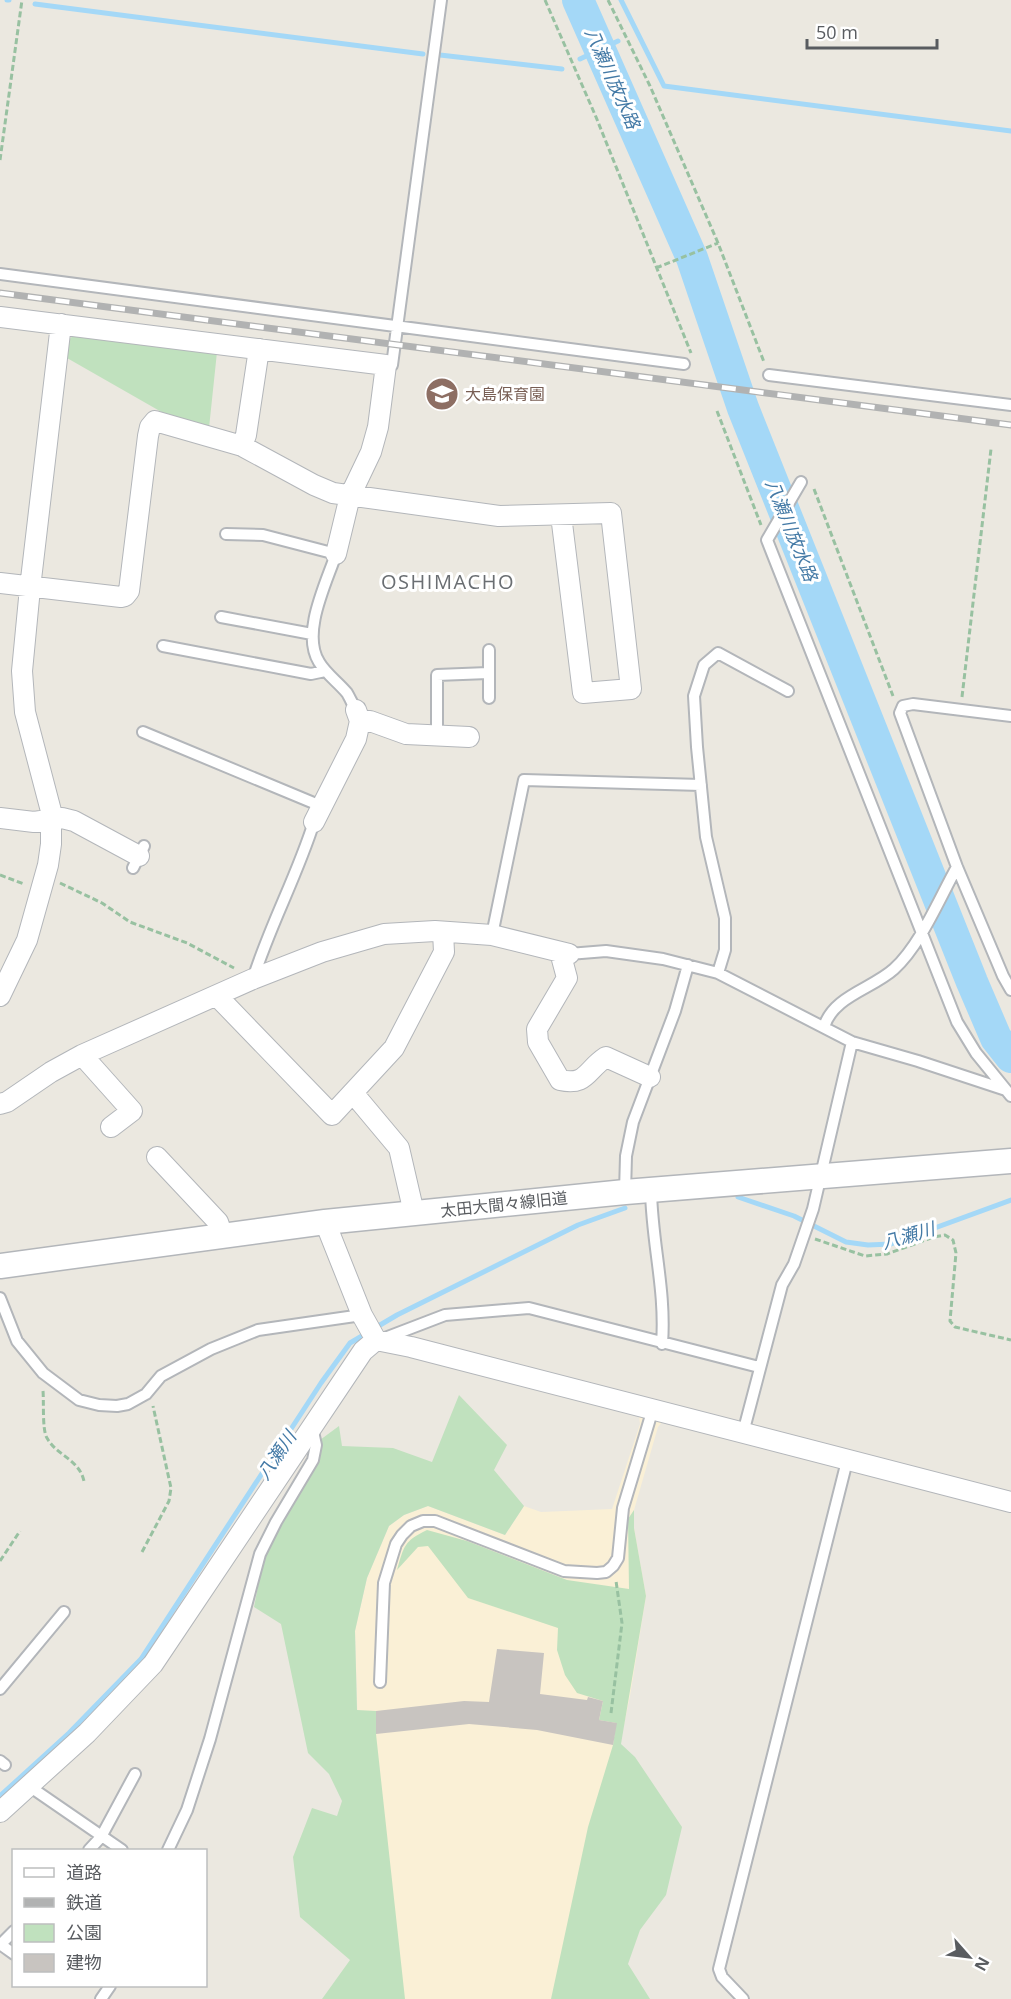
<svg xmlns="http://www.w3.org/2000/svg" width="1011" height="1999" font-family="'Open Sans','Noto Sans JP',sans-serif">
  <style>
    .commercial { fill: #faf0d6 }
    .green { fill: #c0e1be }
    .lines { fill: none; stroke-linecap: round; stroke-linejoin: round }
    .stream { stroke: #a4d8f7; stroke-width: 5 }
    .river { stroke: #a4d8f7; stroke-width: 32 }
    .building { fill: #c8c4c0 }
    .service-casing { stroke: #b3b6ba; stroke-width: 14 }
    .minor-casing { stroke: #b3b6ba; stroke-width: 22 }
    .tertiary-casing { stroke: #b3b6ba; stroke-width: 27 }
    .path { stroke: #98c1a1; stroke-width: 3; stroke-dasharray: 6 3; stroke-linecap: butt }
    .service { stroke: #fff; stroke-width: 10 }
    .minor { stroke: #fff; stroke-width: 20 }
    .tertiary { stroke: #fff; stroke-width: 24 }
    .rail-casing { stroke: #b1b2b2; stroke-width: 7 }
    .rail { stroke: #fff; stroke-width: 4.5; stroke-dasharray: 14; stroke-linecap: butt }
    .labels { text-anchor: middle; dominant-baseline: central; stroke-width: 6; stroke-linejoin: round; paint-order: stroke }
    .education-label { font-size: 16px; fill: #785e54; stroke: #fff; text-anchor: start }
    .street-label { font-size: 16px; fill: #595c60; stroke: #fff }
    .water-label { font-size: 18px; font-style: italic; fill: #447aa6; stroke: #fff }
    .quarter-label { font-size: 20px; letter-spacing: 1.5px; fill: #6a6e72; stroke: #fff }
  </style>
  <rect width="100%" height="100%" fill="#ebe8e0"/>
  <!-- commercial -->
  <path class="commercial" d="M639,1416L662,1422L658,1427L634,1510V1528L646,1596L630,1696L566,1999H385L358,1734L355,1631L367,1578L389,1526L404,1515L428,1506L505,1535L524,1506L541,1512L612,1509L640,1424Z"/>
  <!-- green -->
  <path class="green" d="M76,332L217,352L209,428L172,418L67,358L69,340Z
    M459,1395L507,1445L494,1470L524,1506L505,1535L428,1506L404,1515L389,1526L367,1578L355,1631L357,1710L376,1711V1734L405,1999H322L350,1960L300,1917L293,1857L312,1808L337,1816L342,1801L329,1774L308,1753L281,1624L254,1607L264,1555L316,1464L320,1440L339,1426L342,1446L393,1448L432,1462Z
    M634,1510V1528L646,1596L621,1744L635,1757L682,1827L666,1895L640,1930L628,1964L650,1999H551L588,1827L613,1745L616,1723L599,1720L603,1701L577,1693L565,1675L557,1650L558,1628L468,1598L428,1546L418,1547L397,1570C404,1546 404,1541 427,1530L467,1541L567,1580L629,1589L628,1519Z"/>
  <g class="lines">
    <!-- stream -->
    <path class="stream" d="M7,0H9
      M621,0L664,86L1011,131
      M35,4L423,54
      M440,55L562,69
      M580,59L618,41
      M738,1197L794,1216L846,1242L868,1245L891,1244L1011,1200
      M375,1328L397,1315L578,1225L625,1208
      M0,1796L69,1733L141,1659L321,1383L350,1343L367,1333"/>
    <!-- river -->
    <path class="river" d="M578,0L692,258L743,408L972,982L996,1038L1011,1057"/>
  </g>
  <!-- building -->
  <path class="building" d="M497,1649L544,1653L540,1694L587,1700L588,1697L603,1701L599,1720L617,1723L613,1745L537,1730L469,1724L376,1734V1711L464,1701L489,1702Z"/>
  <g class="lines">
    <defs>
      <path id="service" d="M0,274L684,364
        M392,365L441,0
        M769,375L1011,405
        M801,482L767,540L957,1022L976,1053L1011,1096
        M226,534L263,535L336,554C326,584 301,633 319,662C326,674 338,682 347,693C350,698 353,705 356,710
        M221,617L312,634
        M163,646L311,674L325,671
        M489,650V698
        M1011,716L913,704L903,706L900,713L957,867L1003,976L1011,990
        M143,732L321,806
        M437,734V675L488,673
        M133,868L144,846
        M492,935L524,780L701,785
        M569,954L606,951L663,959L718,973L852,1042L918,1061L1006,1090
        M718,973L725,950V918L706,837L697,747L694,696L704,665L718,653L788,691
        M253,979C270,925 297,876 314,822
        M824,1027C833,996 872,989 894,969C921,944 939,899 957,867
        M651,1191C652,1244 666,1290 662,1344
        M625,1192L626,1156L633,1122L675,1011L688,965
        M0,1298L17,1341L43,1373L79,1400L99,1405L117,1406L128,1404L146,1394L161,1376L211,1349L258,1330L362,1315
        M385,1338L445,1315L529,1308L759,1367
        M743,1433L782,1285L794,1264L813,1209L852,1042
        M380,1682L384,1583L396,1544L402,1535L411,1526L423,1521H435L564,1571L597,1573L606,1572L613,1566L618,1558L623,1508L652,1412
        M0,1689L64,1612
        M0,1761L5,1765
        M29,1786L122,1850
        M89,1850L101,1837L135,1774
        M168,1850L187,1810L210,1739L260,1554L276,1522L313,1460L316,1445L312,1427
        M0,1944L14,1954
        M1,1944L14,1931
        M101,1999L110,1986
        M743,1999L722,1977L719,1969L847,1461"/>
      <path id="minor" d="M0,317L386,365L378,427L371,452L350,496L336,554
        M242,446L246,435L259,349
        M0,583L121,597L125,596L129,591L148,436L150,427L155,421L242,446L314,485L333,493L499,516L611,513L631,689L583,693L561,515
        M360,721H370L406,734L469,737
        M0,818L34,822L62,818L74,821L139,856
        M314,822L356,739L360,721L356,710
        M560,952L567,978L537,1029L538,1042L560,1080C587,1086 586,1070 606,1057L650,1077
        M0,996L27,940L48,865L51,844V811L25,712L22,671L30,588L61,324
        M217,996L332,1115L394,1048L444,952L443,932
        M82,1055L132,1111L111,1127
        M353,1093L399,1148L414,1213
        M0,1104L7,1102L51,1072L82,1055L253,979L322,952L384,934L435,931L492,935L569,954
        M157,1157L218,1222L223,1236
        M325,1222L362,1315L376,1340
        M0,1812L87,1733L153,1664L363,1351L376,1340L411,1347C610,1400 810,1452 1011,1502"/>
      <path id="tertiary" d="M0,1266L325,1222L625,1192L1011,1161"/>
    </defs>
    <!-- service casing -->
    <use href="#service" class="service-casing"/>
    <!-- minor casing -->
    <use href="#minor" class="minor-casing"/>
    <!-- tertiary casing -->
    <use href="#tertiary" class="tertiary-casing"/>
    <!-- path -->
    <path class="path" d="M545,0L596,117L691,353
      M608,0L650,86L718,243L764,362
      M0,160L22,0
      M656,268L718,243
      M717,411L761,525
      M814,489L893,696
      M962,697L991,449
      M0,875L24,884
      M60,883L102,903L130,922L187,943L234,968
      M815,1239L865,1256L887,1254L934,1237L945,1235L953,1240L956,1253L950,1321L955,1327L1011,1340
      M43,1391C44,1402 42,1430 47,1438C57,1456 79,1459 84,1481
      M142,1552L169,1501L171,1488L153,1406
      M0,1561L20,1531
      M611,1713L622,1623L616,1581"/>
    <!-- service -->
    <use href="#service" class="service"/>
    <!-- minor -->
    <use href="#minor" class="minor"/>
    <!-- tertiary -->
    <use href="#tertiary" class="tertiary"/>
    <defs>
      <path id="rail" d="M0,293L1011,425"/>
    </defs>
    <!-- rail casing -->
    <use href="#rail" class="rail-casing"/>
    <!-- rail -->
    <use href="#rail" class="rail"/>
  </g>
  <!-- icons -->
  <defs>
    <symbol id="school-disc" viewBox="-11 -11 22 22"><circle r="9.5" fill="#8d6e63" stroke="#fff"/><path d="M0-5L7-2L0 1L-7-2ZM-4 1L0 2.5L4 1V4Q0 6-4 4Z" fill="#fff"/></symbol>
  </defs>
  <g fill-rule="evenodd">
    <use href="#school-disc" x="423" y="375" width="38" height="38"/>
  </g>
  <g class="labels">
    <!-- education labels -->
    <g class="education-label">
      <text x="465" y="394">大島保育園</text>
    </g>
    <!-- street labels -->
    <g class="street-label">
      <text transform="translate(504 1204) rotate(-6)">太田大間々線旧道</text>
    </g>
    <!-- water labels -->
    <g class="water-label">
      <text transform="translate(613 78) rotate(66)">八瀬川放水路</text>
      <text transform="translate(792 530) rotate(68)">八瀬川放水路</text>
      <text transform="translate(908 1235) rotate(-16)">八瀬川</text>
      <text transform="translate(276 1455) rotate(-56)">八瀬川</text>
    </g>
    <!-- quarter labels -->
    <g class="quarter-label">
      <text x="448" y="581">OSHIMACHO</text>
    </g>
  </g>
  <!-- legend -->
  <rect x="12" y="1849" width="195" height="138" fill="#ffffff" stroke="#bdbebf" stroke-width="1.5"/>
  <rect x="24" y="1868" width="30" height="9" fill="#ffffff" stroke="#bdbebf" stroke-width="1.5"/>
  <text x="66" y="1879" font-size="18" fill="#595c60">道路</text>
  <rect x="24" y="1898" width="30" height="9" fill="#b1b2b2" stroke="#bdbebf" stroke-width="1.5"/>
  <text x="66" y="1909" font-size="18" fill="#595c60">鉄道</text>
  <rect x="24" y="1924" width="30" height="18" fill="#c0e1be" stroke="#bdbebf" stroke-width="1.5"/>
  <text x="66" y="1939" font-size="18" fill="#595c60">公園</text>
  <rect x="24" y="1954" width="30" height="18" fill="#c8c4c0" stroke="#bdbebf" stroke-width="1.5"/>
  <text x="66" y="1969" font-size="18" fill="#595c60">建物</text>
  <!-- north arrow -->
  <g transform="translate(969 1957) rotate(118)" stroke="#ffffff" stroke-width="4.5" paint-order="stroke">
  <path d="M0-4.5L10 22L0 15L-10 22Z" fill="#595c60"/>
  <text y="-9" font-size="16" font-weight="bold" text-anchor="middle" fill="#595c60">N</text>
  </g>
  <!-- scale -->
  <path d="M807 39v9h130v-9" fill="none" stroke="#595c60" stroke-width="3"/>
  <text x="816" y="39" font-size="18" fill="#595c60" stroke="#ffffff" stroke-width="4.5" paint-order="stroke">50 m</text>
</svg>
